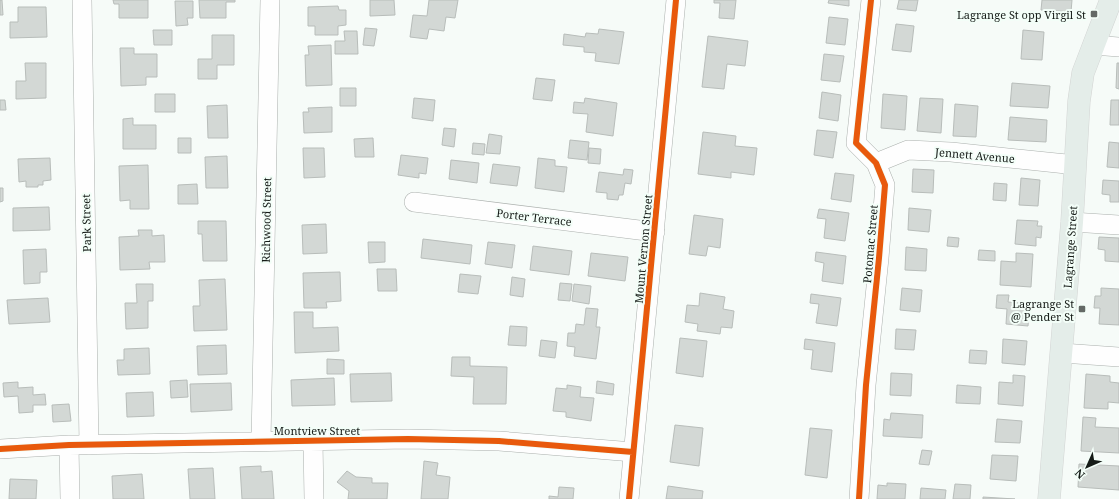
<svg xmlns="http://www.w3.org/2000/svg" width="1119" height="499" font-family="'Noto Serif',serif">
  <style>
    .building { fill: #d3d8d5; stroke: #b8bdba }
    .lines { fill: none; stroke-linecap: round; stroke-linejoin: round }
    .minor-casing { stroke: #abb0ad; stroke-width: 20 }
    .major-casing { stroke: #d2d4d3; stroke-width: 23 }
    .minor { stroke: #fefefe; stroke-width: 19 }
    .major { stroke: #e4ede9; stroke-width: 22 }
    .cycleway-casing { stroke: #f3fef8; stroke-width: 8 }
    .cycleway { stroke: #e8590c; stroke-width: 6 }
    .poi-dot { fill: #646966; stroke: #f3fef8; stroke-width: 1.5 }
    .labels { text-anchor: middle; dominant-baseline: central; stroke-width: 4; stroke-linejoin: round; paint-order: stroke }
    .poi-label { font-size: 11px; fill: #151b17; stroke: #f3fef8; text-anchor: end }
    .street-label { font-size: 11px; fill: #151b17; stroke: #f3fef8 }
  </style>
  <rect width="100%" height="100%" fill="#f6fbf8"/>
  <!-- building -->
  <path class="building" d="M0,0H2L3,15H0Z
    M113,0H148V18H119V4H114Z
    M199,0H235V2H226V18H200Z
    M370,0H394L395,15L370,16Z
    M429,0H458L455,18L446,17L444,31L429,29L427,39L410,37L413,15L427,16Z
    M714,0H736L734,19L719,18L720,3H714Z
    M829,0H849V6L828,3Z
    M899,0H918L916,11L897,9Z
    M1042,0H1072L1071,12L1041,10Z
    M175,1H193V18H187L188,25L176,26Z
    M338,6L339,10H346V25L338,26V35H315V26H308V7Z
    M18,7H46L47,37L10,38V22H18Z
    M829,17L848,19L845,45L826,43Z
    M896,24L914,26L911,52L892,50Z
    M365,28L377,29L374,46L363,45Z
    M599,29L624,32L619,64L595,61L596,53L584,52V47L563,45L564,34L585,37L586,33L598,34Z
    M153,30H172V45H154Z
    M1023,30L1044,32L1042,60L1021,59Z
    M344,31H357L358,54H335V41H345Z
    M212,35H234V65H217V79H198V59H212Z
    M708,36L748,41L745,66L727,64L724,89L702,87Z
    M331,45L332,85L306,86L305,55H309L308,46Z
    M120,48H134V54H157V77H146V85L121,86Z
    M824,54L844,56L840,82L821,80Z
    M25,63H46V98L16,99V81H26Z
    M1117,63H1119V89L1116,88Z
    M536,78L555,80L552,101L533,99Z
    M1012,83L1050,86L1048,108L1010,106Z
    M340,88H356V106H340Z
    M822,92L841,95L838,121L819,118Z
    M155,94H175V112H155Z
    M883,94L907,96L905,130L881,128Z
    M414,98L435,100L433,121L412,118Z
    M585,98L617,103L613,136L586,132L588,114L573,113L574,102L584,103Z
    M920,98L943,99L941,133L917,131Z
    M0,100H5L6,110H0Z
    M1111,100H1119V125H1110Z
    M955,104L978,106L976,137L953,136Z
    M227,105L228,138H208L207,106Z
    M332,107V132L304,133L303,112H309L308,108Z
    M1010,117L1047,120L1046,142L1008,140Z
    M133,118V125H156V149H123V119Z
    M444,128L456,129L454,147L442,145Z
    M817,130L837,132L833,158L814,155Z
    M703,132L736,136L735,146L757,148L754,175L731,172V178L698,174Z
    M489,134L502,136L500,154L486,153Z
    M178,138H191V153H178Z
    M373,138L374,157H355L354,139Z
    M570,140L589,142L587,160L568,158Z
    M1109,142L1119,143V168L1107,167Z
    M473,143L485,144L484,155L472,154Z
    M303,148H324L325,177L304,178Z
    M589,148L601,149L600,164L588,163Z
    M401,155L428,158L426,174L419,173V178L398,175Z
    M227,156L228,188H206L205,157Z
    M50,158L51,180L43,181V185H38V187H26V181L19,182L18,159Z
    M538,158L555,160V166L567,167L564,192L535,188Z
    M451,160L479,163L477,183L449,179Z
    M493,164L520,167L517,186L490,183Z
    M148,165L149,209H130V200L120,201L119,166Z
    M624,169L633,170L631,184L625,183L623,195H619L618,200L607,199V193L596,192L599,172L623,175Z
    M913,169L934,170L933,193L912,192Z
    M835,173L854,175L851,202L831,199Z
    M1021,178L1040,180L1038,206L1019,205Z
    M1103,180L1119,181V202H1110V195L1102,194Z
    M994,183L1007,184L1006,201L993,200Z
    M197,184L198,204H178V185Z
    M0,188H3V201L0,202Z
    M49,207L50,230L13,231V208Z
    M909,208L931,210L929,232L908,230Z
    M819,209L849,213L845,241L824,238L826,219L817,218Z
    M694,215L723,219L720,248L708,246L706,256L689,254Z
    M1017,220L1038,221L1037,226H1042L1041,238L1036,237V246L1015,244Z
    M198,221H226L227,261H203L202,234H198Z
    M326,224L327,253L303,254L302,225Z
    M138,230H152V236L164,235L165,262H149L150,269L120,270L119,237L139,236Z
    M948,237L959,238L958,247L947,246Z
    M1099,237L1119,238V262L1105,261V250L1098,249Z
    M423,239L472,245L470,264L421,258Z
    M368,242H385V262L369,263Z
    M488,242L515,245L512,268L485,264Z
    M533,246L572,251L569,275L530,270Z
    M906,247L927,249L926,271L905,270Z
    M46,249L47,272H40V283L24,284L23,250Z
    M979,250L995,251V261L978,260Z
    M816,252L846,256L843,284L822,281L824,263L815,261Z
    M591,253L628,257L625,281L588,276Z
    M1016,253L1033,254L1031,287L1000,285L1001,261L1016,262Z
    M377,269H396L397,291H378Z
    M340,272L341,301L326,302L327,308H304L303,273Z
    M460,274L481,276L478,294L458,292Z
    M512,277L525,279L523,297L510,295Z
    M225,279L227,330L194,331L193,306H200L199,280Z
    M560,283L572,284L570,301L558,300Z
    M136,284H153V301H148V328L126,329L125,303H137Z
    M574,284L591,286L589,304L572,301Z
    M902,288L922,290L920,312L900,310Z
    M1101,288L1119,289V325L1099,324L1100,308H1094L1095,296H1101Z
    M700,293L725,297L723,309L734,311L732,328L721,327L720,334L697,331L698,324L685,322L687,305L699,306Z
    M811,294L841,298L837,326L816,323L819,304L810,303Z
    M997,295H1009L1008,302L1030,304L1028,326L1006,324L1007,309L996,308Z
    M48,298L50,322L9,324L7,300Z
    M586,308L598,309L596,327H600L596,359L574,356L575,347L567,346L568,333H575L576,324L584,325Z
    M294,312H313V328L338,327L339,351L295,353Z
    M510,326L527,327L526,346L508,345Z
    M896,329L916,330L914,350L895,349Z
    M680,338L707,341L703,377L676,373Z
    M805,339L835,343L832,372L811,369L813,350L804,349Z
    M1003,339L1027,341L1025,365L1002,363Z
    M541,340L557,342L555,358L539,356Z
    M226,345L227,374L198,375L197,346Z
    M149,348L150,374L118,375L117,360H124V349Z
    M970,350L987,351L986,364L969,363Z
    M452,357H470V366L507,367L506,404H473L474,377L451,376Z
    M327,359L344,360V374H327Z
    M391,373L392,401L351,402L350,374Z
    M891,373L912,374L911,396L890,395Z
    M1086,374L1110,376V382L1119,383V403L1108,402V409L1084,408Z
    M1013,375L1025,376L1023,406L998,404L999,382L1013,383Z
    M334,378L335,405L292,406L291,380Z
    M187,380L188,397L171,398L170,381Z
    M597,381L614,384L613,395L596,393Z
    M18,382V388L33,387V395L45,394L46,405H33V412L19,413L18,396L4,397L3,383Z
    M231,383L232,410L191,412L190,384Z
    M567,385L581,387L580,397L594,398L591,421L566,417V412L553,411L556,388L567,389Z
    M957,385L981,387L980,404L956,403Z
    M153,392L154,416L127,417L126,393Z
    M69,404L71,421L53,422L52,405Z
    M891,413L923,415L922,438L883,436L884,419L890,420Z
    M1083,417L1096,418L1095,427L1119,428V453L1081,451Z
    M997,419L1022,421L1020,443L995,442Z
    M675,425L703,428L699,466L670,462Z
    M810,428L832,430L827,478L805,475Z
    M922,450L932,451L929,465L919,464Z
    M992,455L1018,456L1016,481L990,479Z
    M424,461L438,463L436,475L450,477L448,499H421Z
    M1079,464L1119,466V490L1078,487Z
    M261,466V472L272,471L274,499H242L240,467Z
    M213,468L215,499H190L188,469Z
    M347,471L356,477L372,478V483H388L387,499H348L349,491L337,482Z
    M142,474L144,499H113L112,476Z
    M10,479L37,480L36,499H9Z
    M887,483L906,484L905,499H877L878,485L887,486Z
    M955,484L971,485L970,499H953Z
    M668,486L703,491L702,499H666Z
    M559,487L574,488L573,499H549V496L558,497Z
    M921,488L946,490L945,499H920Z
    M983,497L1015,499H983Z"/>
  <g class="lines">
    <defs>
      <path id="minor" d="M82,0L89,445
        M1093,45L1119,47
        M876,163L908,150L951,152L1076,165
        M414,202L655,232
        M1072,222L1119,225
        M1062,353L1119,357
        M261,441L270,0
        M313,441L314,499
        M69,445L70,499
        M0,449L69,445L408,439L499,441L633,452
        M629,499L676,0
        M859,499L866,385L879,258L885,185L876,163L856,143L871,0"/>
      <path id="major" d="M1049,499L1072,222L1079,101L1083,73L1111,0"/>
    </defs>
    <!-- minor casing -->
    <use href="#minor" class="minor-casing"/>
    <!-- major casing -->
    <use href="#major" class="major-casing"/>
    <!-- minor -->
    <use href="#minor" class="minor"/>
    <!-- major -->
    <use href="#major" class="major"/>
    <defs>
      <path id="cycleway" d="M0,449L69,445L408,439L499,441L633,452
        M629,499L676,0
        M859,499L866,385L879,258L885,185L876,163L856,143L871,0"/>
    </defs>
    <!-- cycleway casing -->
    <use href="#cycleway" class="cycleway-casing"/>
    <!-- cycleway -->
    <use href="#cycleway" class="cycleway"/>
  </g>
  <!-- markers -->
  <g class="poi-dot">
    <rect x="1090" y="10" width="8" height="8" rx="2"/>
    <rect x="1078" y="305" width="8" height="8" rx="2"/>
  </g>
  <g class="labels">
    <!-- poi labels -->
    <g class="poi-label">
      <text x="1086" y="14">Lagrange St opp Virgil St</text>
      <text x="1074" y="303">Lagrange St<tspan x="1074" dy="13">@ Pender St</tspan></text>
    </g>
    <!-- street labels -->
    <g class="street-label">
      <text transform="translate(975 155) rotate(5)">Jennett Avenue</text>
      <text transform="translate(534 217) rotate(7)">Porter Terrace</text>
      <text transform="translate(266 220) rotate(-89)">Richwood Street</text>
      <text transform="translate(86 223) rotate(-91)">Park Street</text>
      <text transform="translate(870 244) rotate(-85)">Potomac Street</text>
      <text transform="translate(1070 247) rotate(-86)">Lagrange Street</text>
      <text transform="translate(643 249) rotate(-85)">Mount Vernon Street</text>
      <text x="317" y="430">Montview Street</text>
    </g>
  </g>
  <!-- north arrow -->
  <g transform="translate(1087 467) rotate(225)" stroke="#f3fef8" stroke-width="3" paint-order="stroke">
  <path d="M0-3L7 15L0 10L-7 15Z" fill="#151b17"/>
  <text y="-6" font-size="11" font-weight="bold" text-anchor="middle" fill="#151b17">N</text>
  </g>
</svg>
